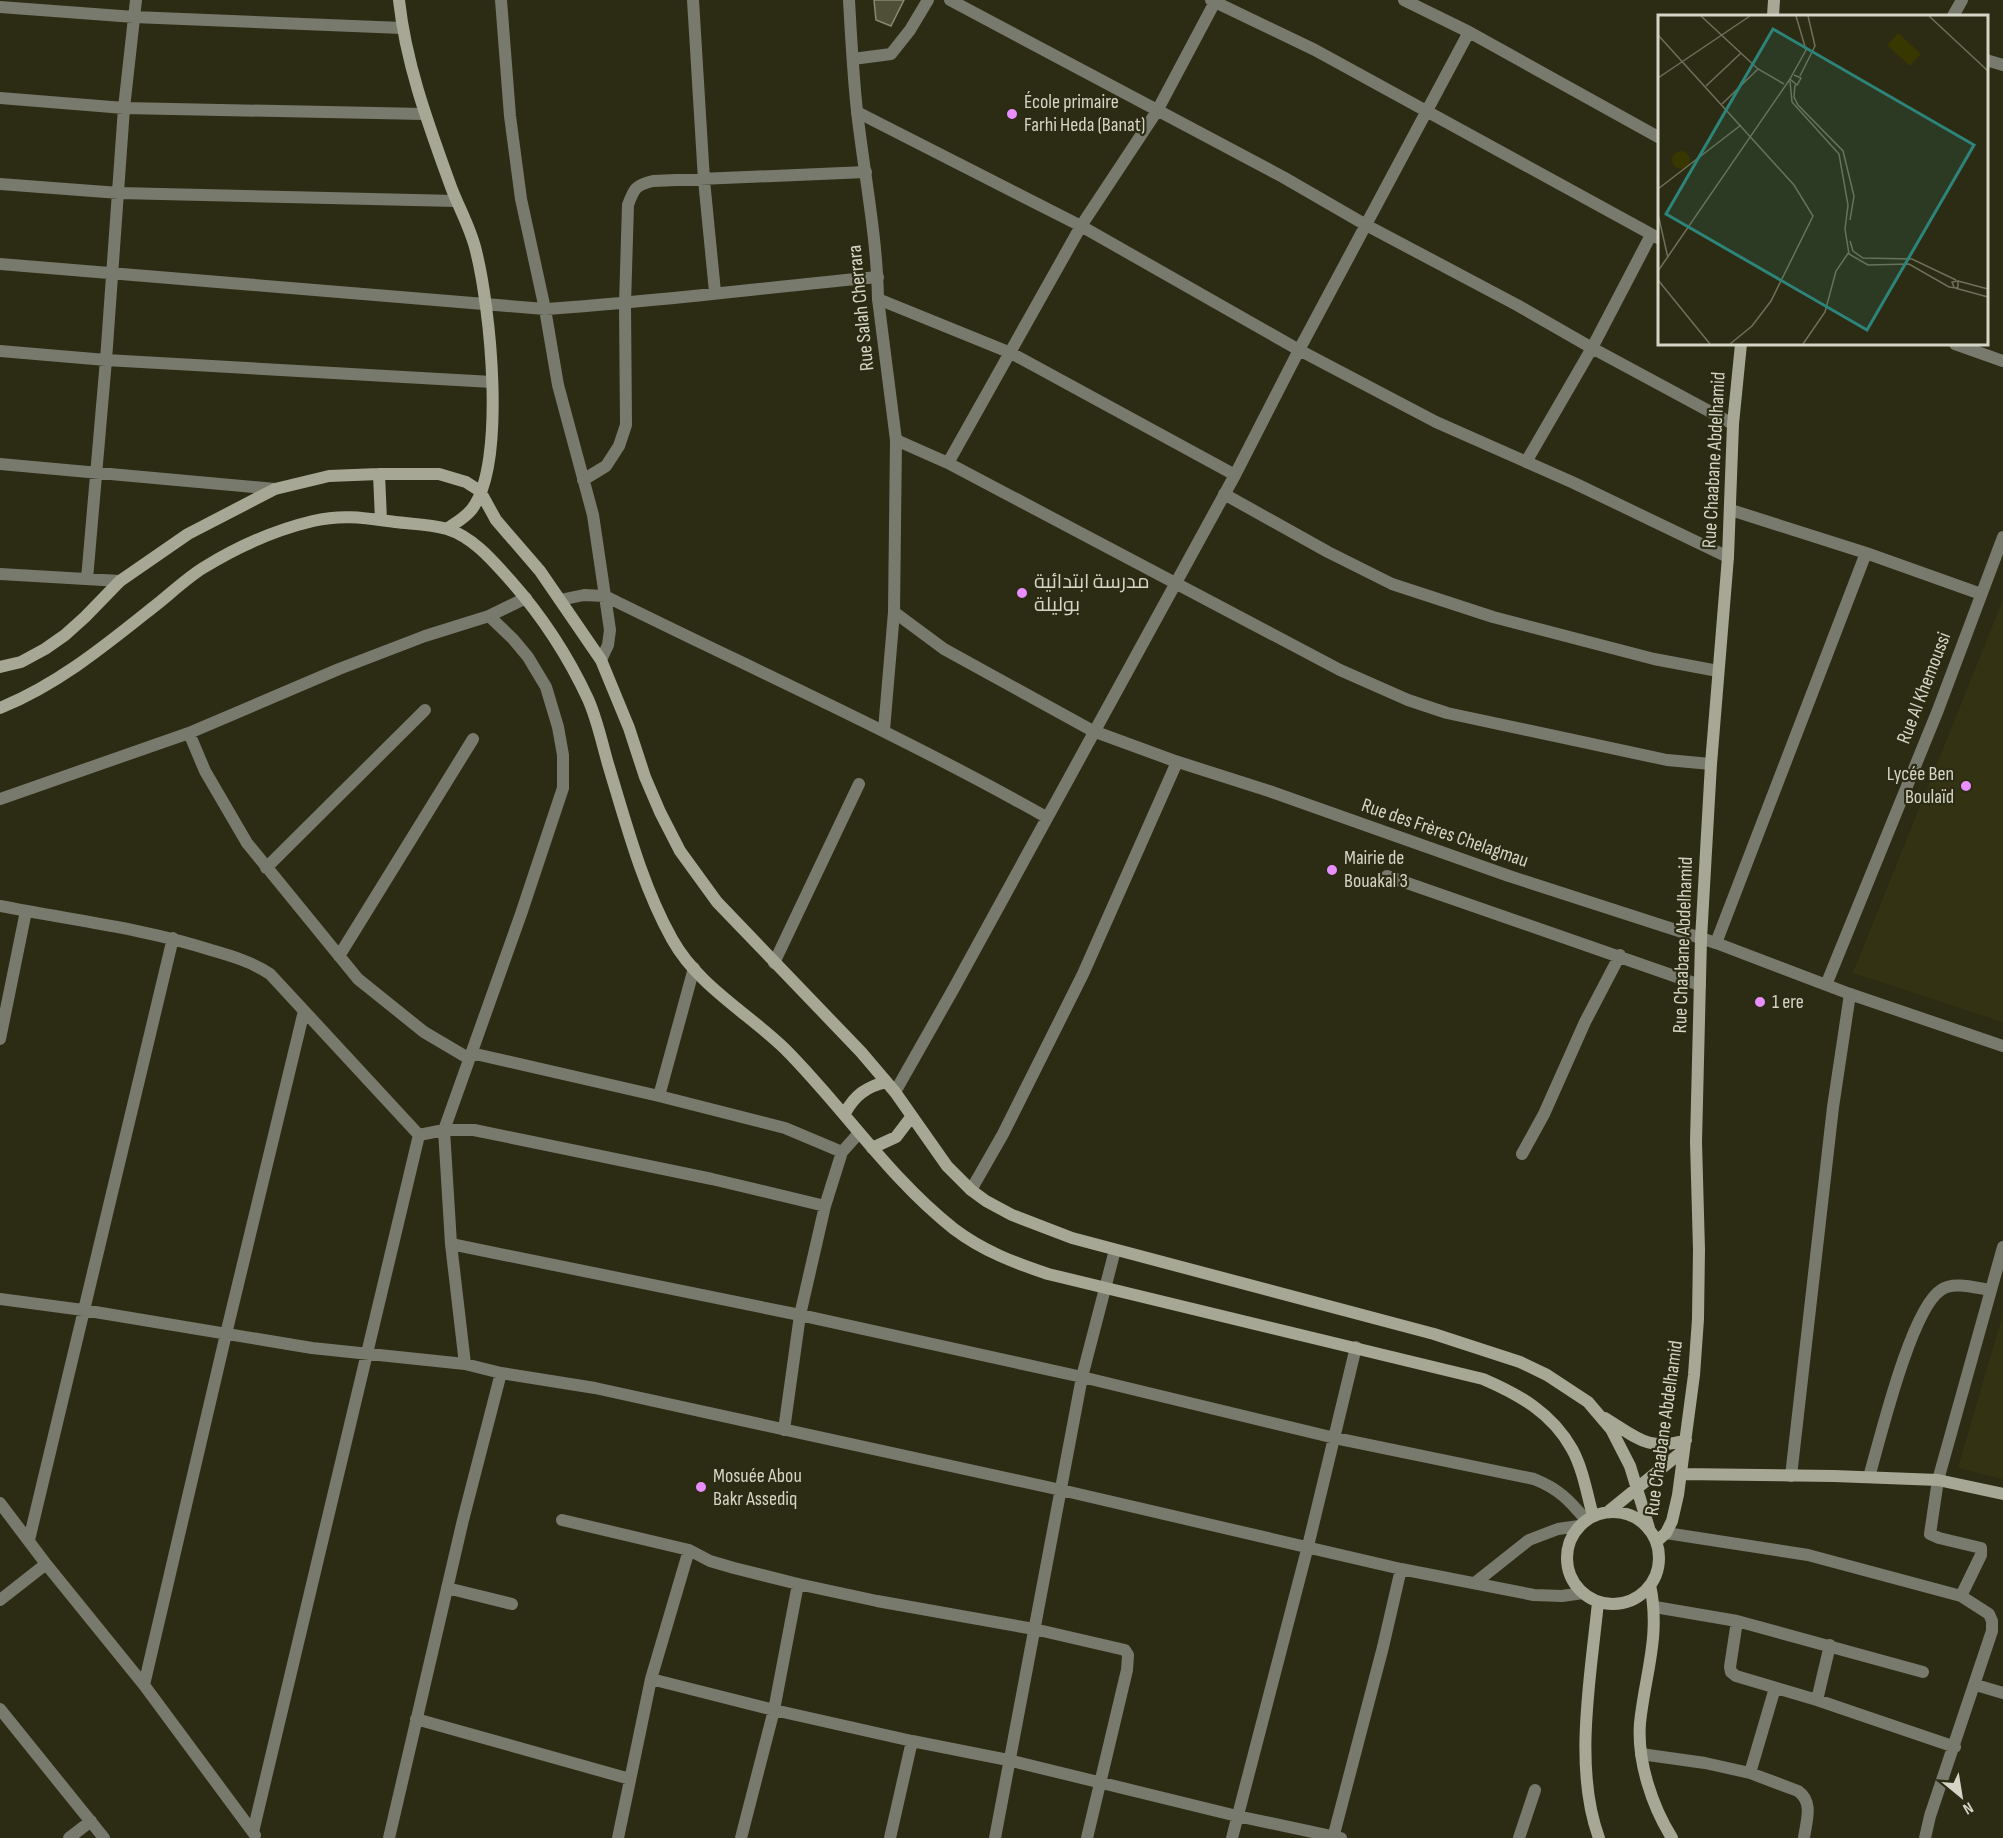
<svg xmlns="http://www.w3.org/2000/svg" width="2003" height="1838" font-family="'Sofia Sans Condensed',Cairo,sans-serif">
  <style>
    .built { fill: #333313 }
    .building { fill: #4e4f36; stroke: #88896d; stroke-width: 1.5 }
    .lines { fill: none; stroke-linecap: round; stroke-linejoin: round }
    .minor { stroke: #797a6e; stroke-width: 12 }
    .tertiary { stroke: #797a6e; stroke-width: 12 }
    .secondary { stroke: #a6a794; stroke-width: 12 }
    .poi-dot { fill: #e88eff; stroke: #2c2c14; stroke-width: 2 }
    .labels { text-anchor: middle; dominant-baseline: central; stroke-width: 4.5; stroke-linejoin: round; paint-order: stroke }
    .poi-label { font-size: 20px; fill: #d4d5c6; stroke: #2c2c14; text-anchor: start }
    .street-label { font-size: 20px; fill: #d4d5c6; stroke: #2c2c14 }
    .inset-road { fill: none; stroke: #6f705b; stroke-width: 1.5 }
    .view { fill: #2d847b; fill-opacity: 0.15; stroke: #2d847b; stroke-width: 3 }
    .inset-edge { fill: none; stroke: #d4d5c6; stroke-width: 3 }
  </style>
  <rect width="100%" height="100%" fill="#2c2c14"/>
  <!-- built -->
  <path class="built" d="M2003,600V1022L1853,973Z
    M2003,1314V1479L1958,1468Z"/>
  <!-- building -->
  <path class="building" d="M874,0H904L891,26L876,20Z"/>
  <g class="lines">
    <!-- minor -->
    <path class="minor" d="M501,0L510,116L521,199L545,309L558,385L593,515L610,630L608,645L601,660
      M693,0L704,180L715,292
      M950,0L1283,177L1366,225L1517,305L1592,348L1733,424
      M1211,0L1315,50L1660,239
      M1404,0L1469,32L1660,138
      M0,7L134,17L402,28
      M1953,16L1962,0
      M853,59L891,54L910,30L928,0
      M1986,60L2003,65
      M0,98L124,108L424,114
      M857,112L1081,226L1299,350L1436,422L1574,483L1728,557
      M0,184L119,193L456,201
      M0,264L545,309C656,302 767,287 878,277
      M878,299L1011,353L1235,475
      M1955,344L2003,361
      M0,351L106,360L492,382
      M896,440L948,463L1340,670L1408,700L1447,713L1667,760L1711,764
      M1526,462L1592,348L1651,235
      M948,463L1081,226L1157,111L1216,0
      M0,464L275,489
      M583,480L606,466L619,446L626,425L625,304L628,205C634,188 636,185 653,181L866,172
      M1224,494L1328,552L1392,584L1493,617L1654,659L1718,671
      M1731,510L1866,553L1981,594
      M0,574L120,581
      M87,579L106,360L124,108L136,0
      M560,600L584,595L605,596C752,669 903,736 1046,817
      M489,616L526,598
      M884,730L894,612
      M189,733L205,771L247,843L358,979L424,1032L468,1058
      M0,799L189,733L339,669L425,636L489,616L513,639L528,657L546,687L558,727L563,755V788L521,914L444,1130L451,1244L465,1364
      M266,868L425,710
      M1387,876L1700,985
      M0,906C70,920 143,928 211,950C232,956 252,962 270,974L419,1135
      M1716,943L1866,553
      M339,956L473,739
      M774,963L859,784
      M0,1039L26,911
      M471,1053L659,1096L785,1128L842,1152
      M895,1092L954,988L1235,475L1299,350L1469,32
      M659,1096L694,968
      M419,1135L444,1130H474L712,1179L825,1206
      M1522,1154L1544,1114L1585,1022L1620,955
      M971,1190L1003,1134L1083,974L1177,762
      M451,1244L800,1315L1082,1377L1335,1438L1534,1479C1559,1489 1569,1500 1586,1520
      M0,1299L83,1310L312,1348L465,1364L501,1373L595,1388L1061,1490L1401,1569L1534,1595L1562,1596L1583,1593
      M784,1430L800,1315L825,1206L842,1152L859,1133
      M1791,1476L1833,1107L1850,994
      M1869,1477C1880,1439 1911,1309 1941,1290C1953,1281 1976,1288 1990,1290
      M1938,1480L1930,1534L1939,1538L1981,1548V1555L1961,1596
      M0,1503L46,1564L144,1685L255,1835
      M562,1520L689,1550L710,1561L734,1568L798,1584L877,1601L1034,1629L1125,1650L1128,1655L1127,1670L1087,1838
      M1666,1533L1808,1555L1961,1596L1989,1614L1992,1621V1631L1930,1816L1925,1838
      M29,1540L173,938
      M1476,1582L1529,1540L1558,1529L1579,1526
      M447,1588L512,1604
      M0,1600L46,1564
      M1655,1607L1737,1621L1923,1672
      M1737,1621L1730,1667L1731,1672L1736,1676L1817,1700L1955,1747
      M651,1679L774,1710L912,1741L1008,1760L1237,1816L1341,1838
      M144,1685L226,1334L304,1011
      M1976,1685L2003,1693
      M1817,1700L1830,1645
      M0,1709L104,1838
      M416,1719L630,1779
      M1641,1754L1705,1763L1750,1773L1798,1791C1814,1802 1806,1822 1804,1838
      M1750,1773L1775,1688
      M253,1832L419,1135
      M69,1838L91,1821
      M389,1838L463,1520L501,1373
      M618,1838L651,1679L689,1550
      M741,1838L774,1710L798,1584
      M890,1838L912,1741
      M995,1838L1082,1377L1115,1250
      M1232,1838L1308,1546L1356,1347
      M1333,1838L1383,1647L1401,1569
      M1519,1838L1535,1790"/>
    <!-- tertiary -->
    <path class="tertiary" d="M849,0C851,37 853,74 857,111C864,173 877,236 878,299L896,440L894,612L944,649L1093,731L1172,760L1269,791L1509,876L1716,943L1850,994L2003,1046
      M1826,985L1938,710L2003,537
      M1938,1480L2003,1247"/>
    <!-- secondary -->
    <path class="secondary" d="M399,0C406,65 429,126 451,187C459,208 471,229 476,251C490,306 507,463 472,509C465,518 455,523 447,529
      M1773,16L1774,0
      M379,474L381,520
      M0,667L21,662L45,649L65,635L85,617L120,581L188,534L275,489L329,476L379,474H439L466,482L480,491L496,520L540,571L601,660L629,728L645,777L660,812L680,851L717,902L861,1052L895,1092L947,1166L971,1190L986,1201L1012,1215L1072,1238L1434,1334L1520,1362L1547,1375L1588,1402L1611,1429L1630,1466L1649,1528
      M0,708C59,684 107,644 156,605C171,593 187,578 203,568C237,547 275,530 313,521C343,514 365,518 395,522C412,524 430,524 447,529C473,537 493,561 510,580C542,616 568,656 588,699C597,719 602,743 608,764C626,823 642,885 672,939C698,986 748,1013 785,1049C843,1107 889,1178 954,1229C983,1251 1015,1263 1048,1274L1483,1379C1520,1395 1552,1413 1572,1449C1583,1469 1587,1494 1593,1516
      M845,1113C855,1095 866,1087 886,1082
      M872,1148L896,1137L912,1116
      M1605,1418C1636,1437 1648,1452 1686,1440
      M1681,1474L1834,1476L1938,1480L2003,1494
      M1609,1511L1684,1450
      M1567 1558a46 46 0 1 1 92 0a46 46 0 1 1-92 0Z
      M1656,1542L1666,1533L1672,1521L1678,1495L1694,1375L1698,1319L1699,1250L1696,1142L1701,939L1711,764L1728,557L1733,424L1741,344
      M1650,1585C1661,1636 1645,1674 1640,1723C1637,1761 1652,1806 1672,1838
      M1598,1602C1591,1675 1573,1768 1599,1838"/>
  </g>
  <!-- markers -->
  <g class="poi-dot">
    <circle cx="1012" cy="114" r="6"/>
    <circle cx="1022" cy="593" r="6"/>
    <circle cx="1966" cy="786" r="6"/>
    <circle cx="1332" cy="870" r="6"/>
    <circle cx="1760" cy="1002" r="6"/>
    <circle cx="701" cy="1487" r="6"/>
  </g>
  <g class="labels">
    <!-- poi labels -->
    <g class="poi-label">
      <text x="1024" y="102">École primaire<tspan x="1024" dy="23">Farhi Heda (Banat)</tspan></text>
      <text x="1034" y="582">مدرسة ابتدائية<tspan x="1034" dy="23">بوليلة</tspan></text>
      <text x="1954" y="774" text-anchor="end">Lycée Ben<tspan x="1954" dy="23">Boulaïd</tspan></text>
      <text x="1344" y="858">Mairie de<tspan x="1344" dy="23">Bouakal 3</tspan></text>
      <text x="1772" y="1002">1 ere</text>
      <text x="713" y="1476">Mosuée Abou<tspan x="713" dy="23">Bakr Assediq</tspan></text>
    </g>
    <!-- street labels -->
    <g class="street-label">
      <text transform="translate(861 308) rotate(-96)">Rue Salah Cherrara</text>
      <text transform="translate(1714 460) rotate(-87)">Rue Chaabane Abdelhamid</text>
      <text transform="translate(1924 688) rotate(-69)">Rue Al Khemoussi</text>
      <text transform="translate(1445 833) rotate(19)">Rue des Frères Chelagmau</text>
      <text transform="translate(1683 945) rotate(-88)">Rue Chaabane Abdelhamid</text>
      <text transform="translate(1664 1428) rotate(-82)">Rue Chaabane Abdelhamid</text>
    </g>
  </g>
  <!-- overview -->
  <g transform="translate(1658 15)">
    <rect width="330" height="330" fill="#2c2c14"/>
    <path d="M240,18L263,39L252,51L229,30ZM14 145a9 9 0 1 1 18 0a9 9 0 1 1-18 0Z" fill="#383700"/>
    <path class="inset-road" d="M43,1L100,54L126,69M271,1L330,56M0,20L136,170L155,201L113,286L94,311L72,329M136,60L143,63L139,70L132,64L148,35L138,1M142,61L157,31L150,1M0,63L92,1M132,66L134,87L181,139L190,190L187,214L191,239L210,250L251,249L291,272L298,273L300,272V266L294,267L296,272M137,70L136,82L140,90L185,136L196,181L192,205M48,71L83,38M64,89L100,54M0,174L83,110M0,199L10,243M192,226L195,236L205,243L254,244L298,265M0,256L132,64M0,265L52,329M300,266L330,274M297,273L330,282M145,329L167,297L178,256L191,237"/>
    <path class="view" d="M115,14L316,130L209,315L8,199Z"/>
    <rect width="330" height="330" class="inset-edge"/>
  </g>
  <!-- north arrow -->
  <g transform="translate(1961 1796) rotate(150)" stroke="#2c2c14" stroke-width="4.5" paint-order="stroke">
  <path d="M0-4.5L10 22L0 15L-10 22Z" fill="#d4d5c6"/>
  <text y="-9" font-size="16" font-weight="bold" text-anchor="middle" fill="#d4d5c6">N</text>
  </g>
</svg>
